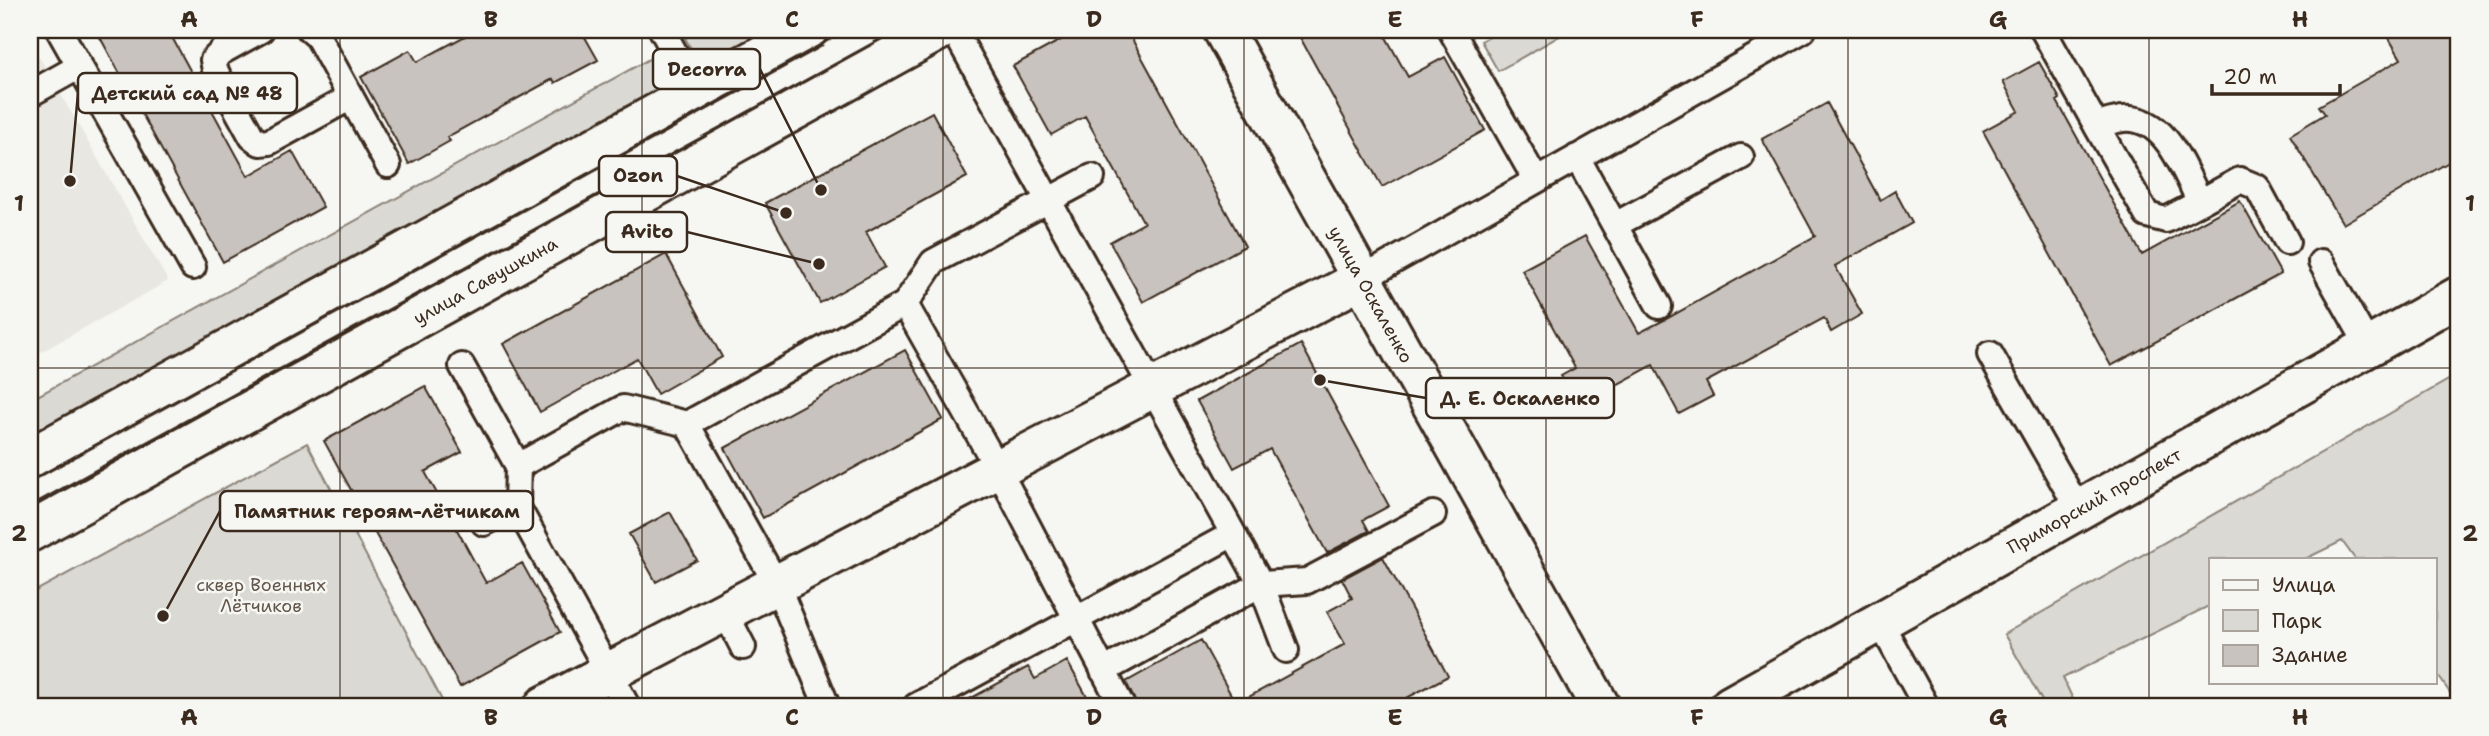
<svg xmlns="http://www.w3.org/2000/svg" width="2489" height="736" font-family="'Shantell Sans',sans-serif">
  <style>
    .built { fill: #e8e7e2 }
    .green { fill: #dad9d3; stroke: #8a8278; stroke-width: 2 }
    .building { fill: #c8c3be; stroke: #3b2a1e; stroke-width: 2 }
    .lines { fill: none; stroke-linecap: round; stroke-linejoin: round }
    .service-casing { stroke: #3b2a1e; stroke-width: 30 }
    .minor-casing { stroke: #3b2a1e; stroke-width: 44 }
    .secondary-casing { stroke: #3b2a1e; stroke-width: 44 }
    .primary-casing { stroke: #3b2a1e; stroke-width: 44 }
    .service { stroke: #f6f6f2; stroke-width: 24 }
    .minor { stroke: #f6f6f2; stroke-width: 38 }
    .secondary { stroke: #f6f6f2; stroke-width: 38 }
    .primary { stroke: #f6f6f2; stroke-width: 38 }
    .tram { stroke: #3b2a1e; stroke-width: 2 }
    .grid { fill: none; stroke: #3b2a1e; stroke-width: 2; stroke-opacity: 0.55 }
    .labels { text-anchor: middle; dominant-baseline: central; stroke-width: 5; stroke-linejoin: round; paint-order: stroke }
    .street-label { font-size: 18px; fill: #3b2a1e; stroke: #f6f6f2 }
    .park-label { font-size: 18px; fill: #63564b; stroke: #f6f6f2 }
    .leader { fill: none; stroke: #3b2a1e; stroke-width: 2.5 }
    .callout-dot { fill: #3b2a1e; stroke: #f6f6f2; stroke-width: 2.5 }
    .callout { fill: #f6f6f2; stroke: #3b2a1e; stroke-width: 2.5 }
    .callout-label { font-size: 19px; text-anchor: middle; font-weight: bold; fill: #3b2a1e }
    .neatline { fill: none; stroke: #3b2a1e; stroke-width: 2.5 }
    .grid-label { font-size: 23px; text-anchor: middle; font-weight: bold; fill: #3b2a1e }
  </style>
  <rect width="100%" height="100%" fill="#f6f6f2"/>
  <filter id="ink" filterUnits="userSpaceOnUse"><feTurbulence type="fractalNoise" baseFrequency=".0143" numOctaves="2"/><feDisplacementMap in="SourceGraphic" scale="14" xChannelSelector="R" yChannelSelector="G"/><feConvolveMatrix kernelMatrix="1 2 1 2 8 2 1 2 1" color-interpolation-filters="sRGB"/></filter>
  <g filter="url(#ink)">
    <!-- built -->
    <path class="built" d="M30,41L168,281L30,358Z"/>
    <!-- green -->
    <path class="green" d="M701,30H771L712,62C697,59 692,52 685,38Z
      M1500,30H1570L1498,71L1481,41Z
      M658,54C665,66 667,75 662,88L30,436V400Z
      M2459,374V706L2435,671V559H2355L2342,541L2305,559H2211V605L2063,678L2076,706H2045L2004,634Z
      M307,443L445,706H30V594Z"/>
    <!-- building -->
    <path class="building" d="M96,30H168L248,176L292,151L323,207L223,262Z
      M476,30H581L598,60L555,83L553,79L447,137L450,141L409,164L361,77L410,50L417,62Z
      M1079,30H1127L1245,246L1143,302L1110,242L1144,223L1085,116L1051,135L1013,66Z
      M1296,30H1382L1408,77L1445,57L1485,130L1382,187Z
      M2384,30H2459V156L2343,224L2290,135L2325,114L2319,106L2401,59Z
      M2039,62L2060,99L2057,101L2142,255L2240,201L2281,274L2111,366L1983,131L2019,111L2003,82Z
      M1827,103L1880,200L1895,191L1912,223L1835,266L1862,314L1831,332L1824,318L1706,382L1713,396L1679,414L1653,365L1578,406L1561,376L1575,368L1522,270L1585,236L1639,333L1666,319L1815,236L1762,139Z
      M932,112L967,177L866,232L885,267L820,303L765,203Z
      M666,254L722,357L657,394L637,358L540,412L503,344Z
      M1301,344L1389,506L1363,520L1369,531L1327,553L1270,449L1234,468L1197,401Z
      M905,350L943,419L763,518L725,448Z
      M425,386L462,452L425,472L455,526L486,583L522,563L560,632L460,687L324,441Z
      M670,512L697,560L656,582L629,534Z
      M1383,557L1448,676L1392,706H1137L1126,682L1201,640L1236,704L1345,644L1327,612L1352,598L1342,579Z
      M1067,661L1090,702L1100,696L1105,706H957L1028,667L1035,679Z"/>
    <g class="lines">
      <defs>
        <path id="service" d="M59,30L193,267
          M261,30L221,52L213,60L215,70L252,137L260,143L269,142L351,97
          M310,30L318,37L388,165
          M662,30L696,91
          M954,30L1261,584L1103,671
          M1451,30L1536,180
          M2043,30L2096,125C2105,123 2114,120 2123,119C2166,115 2184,171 2200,202L2240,180L2257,187L2287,242
          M30,94L80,66
          M2096,125L2147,215L2166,220L2200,202
          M1577,157L1659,306
          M1615,225L1741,157
          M2321,262L2369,347
          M1362,279L1803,30
          M905,304L998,469L1122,706
          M1990,354L2079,510
          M462,366L518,466
          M687,424L777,585L827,706
          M517,506L518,466L623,408L687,424L905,304L933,262L1092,177
          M484,523L517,506L627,706
          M725,612L743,647
          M1880,622L1926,706
          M1286,650L1261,584L1307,581L1433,514
          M916,706L1233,534"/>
        <g id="minor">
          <path id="s1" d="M1223,30L1600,706"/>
          <path d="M544,706L1362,279"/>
        </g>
        <g id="secondary">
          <path d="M30,458L808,30"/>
          <path id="s2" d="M30,532L940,30"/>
        </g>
        <g id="primary">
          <path id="s3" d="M1730,706L2459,296"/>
        </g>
      </defs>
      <!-- service casing -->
      <use href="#service" class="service-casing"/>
      <!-- minor casing -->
      <use href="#minor" class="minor-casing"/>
      <!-- secondary casing -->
      <use href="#secondary" class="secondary-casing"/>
      <!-- primary casing -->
      <use href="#primary" class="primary-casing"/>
      <!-- service -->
      <use href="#service" class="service"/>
      <!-- minor -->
      <use href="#minor" class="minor"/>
      <!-- secondary -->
      <use href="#secondary" class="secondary"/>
      <!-- primary -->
      <use href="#primary" class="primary"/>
      <!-- tram -->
      <path class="tram" d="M30,481L847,30
        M30,506L897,30"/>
    </g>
  </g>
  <!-- grid -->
  <path class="grid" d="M340,30V706M642,30V706M943,30V706M1244,30V706M1546,30V706M1848,30V706M2149,30V706M30,368H2459"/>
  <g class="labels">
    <!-- street labels -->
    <g class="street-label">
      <text stroke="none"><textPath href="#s2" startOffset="520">улица Савушкина</textPath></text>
      <text stroke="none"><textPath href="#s1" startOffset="303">улица Оскаленко</textPath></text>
      <text stroke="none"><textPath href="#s3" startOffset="418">Приморский проспект</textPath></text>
    </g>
    <!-- park labels -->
    <g class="park-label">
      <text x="261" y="585">сквер Военных<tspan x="261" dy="21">Лётчиков</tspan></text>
    </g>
  </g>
  <!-- callouts -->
  <path class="leader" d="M821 190L760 69M70 181L78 93M786 213L677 176M819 264L687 232M1320 380L1426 398M163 616L220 511"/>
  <g class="callout-dot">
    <circle cx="821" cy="190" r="7"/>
    <circle cx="70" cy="181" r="7"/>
    <circle cx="786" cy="213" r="7"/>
    <circle cx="819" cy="264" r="7"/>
    <circle cx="1320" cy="380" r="7"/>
    <circle cx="163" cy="616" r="7"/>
  </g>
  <g class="callout">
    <rect x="653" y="49" width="107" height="40" rx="7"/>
    <rect x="78" y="73" width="219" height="40" rx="7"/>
    <rect x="599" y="156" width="78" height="40" rx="7"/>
    <rect x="606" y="212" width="81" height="40" rx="7"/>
    <rect x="1426" y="378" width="188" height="40" rx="7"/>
    <rect x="220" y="491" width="313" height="40" rx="7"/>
  </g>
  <g class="callout-label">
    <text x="707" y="76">Decorra</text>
    <text x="187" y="100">Детский сад № 48</text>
    <text x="638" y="182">Ozon</text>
    <text x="647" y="238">Avito</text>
    <text x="1520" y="405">Д. Е. Оскаленко</text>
    <text x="377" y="518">Памятник героям-лётчикам</text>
  </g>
  <!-- margin -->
  <rect width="2489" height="736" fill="none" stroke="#f6f6f2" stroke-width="77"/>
  <!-- legend -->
  <rect x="2209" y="558" width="228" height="126" fill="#f6f6f2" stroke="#aba49d" stroke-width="2"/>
  <rect x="2223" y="580" width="35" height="10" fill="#f6f6f2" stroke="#aba49d" stroke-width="2"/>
  <text x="2272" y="592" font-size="21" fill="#3b2a1e">Улица</text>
  <rect x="2223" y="610" width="35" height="21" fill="#dad9d3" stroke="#aba49d" stroke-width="2"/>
  <text x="2272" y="628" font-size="21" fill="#3b2a1e">Парк</text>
  <rect x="2223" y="645" width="35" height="21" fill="#c8c3be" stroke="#aba49d" stroke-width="2"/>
  <text x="2272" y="662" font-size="21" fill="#3b2a1e">Здание</text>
  <!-- scale -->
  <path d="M2212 84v10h128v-10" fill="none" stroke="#3b2a1e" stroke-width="3.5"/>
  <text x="2223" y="84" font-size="21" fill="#3b2a1e" stroke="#f6f6f2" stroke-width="5" paint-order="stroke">20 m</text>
  <rect x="38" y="38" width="2412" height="660" class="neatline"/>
  <g class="grid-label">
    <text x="189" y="27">A</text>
    <text x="491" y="27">B</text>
    <text x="792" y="27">C</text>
    <text x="1094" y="27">D</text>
    <text x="1395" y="27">E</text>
    <text x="1697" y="27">F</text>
    <text x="1998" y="27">G</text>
    <text x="2300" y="27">H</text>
    <text x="19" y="211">1</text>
    <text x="2470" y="211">1</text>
    <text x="19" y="541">2</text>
    <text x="2470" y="541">2</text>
    <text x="189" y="725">A</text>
    <text x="491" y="725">B</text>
    <text x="792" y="725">C</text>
    <text x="1094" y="725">D</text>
    <text x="1395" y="725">E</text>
    <text x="1697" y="725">F</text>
    <text x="1998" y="725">G</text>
    <text x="2300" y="725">H</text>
  </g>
</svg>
